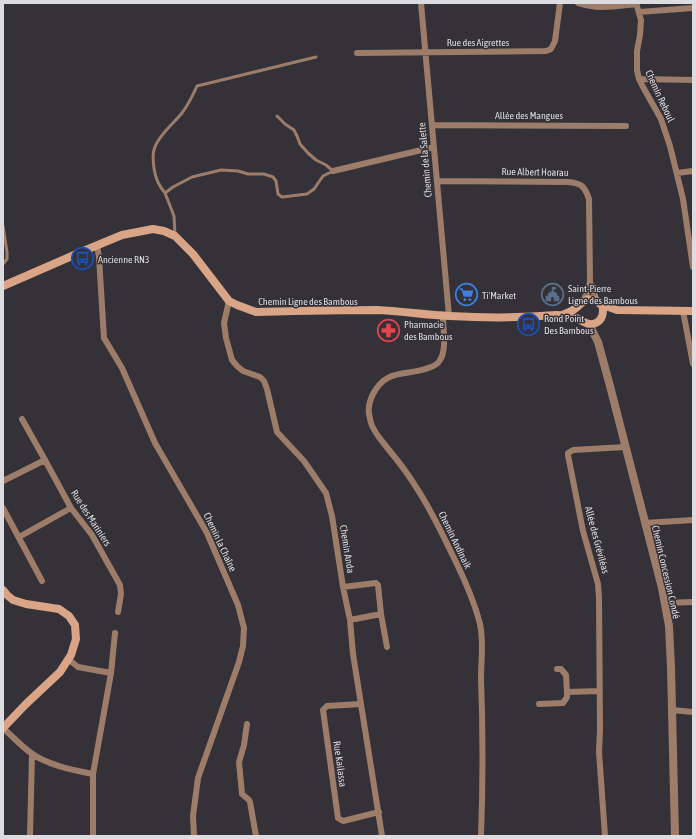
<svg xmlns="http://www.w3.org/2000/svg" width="696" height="839" font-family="'Asap Condensed',sans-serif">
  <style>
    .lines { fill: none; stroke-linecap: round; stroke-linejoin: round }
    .service { stroke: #9d7d69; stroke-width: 3 }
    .minor { stroke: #9d7d69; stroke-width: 6 }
    .tertiary { stroke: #9d7d69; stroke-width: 8 }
    .secondary { stroke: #d9a586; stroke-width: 8 }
    .labels { text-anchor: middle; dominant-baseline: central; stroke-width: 3; stroke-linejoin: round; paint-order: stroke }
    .street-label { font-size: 10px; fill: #dcdbdf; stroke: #343238 }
    .poi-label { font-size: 10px; fill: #dcdbdf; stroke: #343238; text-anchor: start }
  </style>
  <rect width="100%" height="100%" fill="#343238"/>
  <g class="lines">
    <!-- service -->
    <path class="service" d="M165,193C159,186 155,177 154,168C153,161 152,153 155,147C159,135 174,123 182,113C188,105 193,95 197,86L316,57
      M3,226L7,252V259L3,264
      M175,235L174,216L165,193L173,187L192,177L221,170L238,171L248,174H264L273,177L276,181L278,194L282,197L307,194L314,189L323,176L333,171L326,165L316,160L308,153L300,144L297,136L294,130L285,124L277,116"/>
    <!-- minor -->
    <path class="minor" d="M421,3L449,316
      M578,3C597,10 617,6 637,4
      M636,3L641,20L640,35L637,51V70L639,79L643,87L661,119L670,146L683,199L693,267
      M639,12L693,8
      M357,53L546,51L551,49L555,41L560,3
      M639,79L693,80
      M433,125L626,126
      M333,171L434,147
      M677,173L693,171
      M437,181L568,182C582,183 585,187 589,199L590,282L587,293L583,301
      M97,245L99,257L104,338L122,368L155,443L207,533L238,605L244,628L243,646L239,662L198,778L193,816L194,836
      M590,282L597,301
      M229,301L224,323L226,338L232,360L237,366L243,371L260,377L264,381L267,389L277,432L304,461L326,493L332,516L343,587L350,620L353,654L382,836
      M683,311L693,364
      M443,316C443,328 447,350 440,360C438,364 434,366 431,367C408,377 387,367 373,394C370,400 368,407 369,414C370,417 370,420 371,423C374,433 383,442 389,450C399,462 408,474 416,487C430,508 441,531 452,554C463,576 474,600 480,624C484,642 481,660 481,678C483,731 483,783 481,836
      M22,419L45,460
      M3,481L45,460L71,508L92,535L120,585L121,594L118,612
      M3,508L42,581
      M645,523L693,520
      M19,537L71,508
      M343,587L376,583L378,585L381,614L387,647
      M664,603L693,602
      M350,620L381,614
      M68,659L78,667L111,673
      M557,669H561L566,675L567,692L600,691
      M361,704L327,706L323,710L338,818L343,821L379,812
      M539,704L563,703L567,697V692
      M672,710L693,712
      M247,724L244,745L239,762L242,794L249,800L250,802L256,836
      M3,728C12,736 21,746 31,753C47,765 73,770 93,774
      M30,836L32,754
      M93,836V774L111,673L115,633
      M605,836L599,752L600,730L599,598L598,584L583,531L568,455V453L573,450L625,447"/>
    <!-- tertiary -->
    <path class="tertiary" d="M589,324L598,342L610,386L662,588L669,626L671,667L675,836"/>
    <!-- secondary -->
    <path class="secondary" d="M3,286L81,252L122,235L153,229L164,231L175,236L193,254L229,301L237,305L256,312C296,311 337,310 377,310C401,311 426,315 450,316C485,318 521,318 556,315C562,315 568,315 574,317C583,320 589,329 599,321C601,319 603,314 603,310C603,306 600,303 597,301C586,295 581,305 573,310C570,312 566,313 562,315
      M600,304L617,310L693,311
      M3,590L7,595L13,600L26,604L59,609L69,616L75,625L76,639L71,655L60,672L26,704L3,728"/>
  </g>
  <!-- icons -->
  <defs>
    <symbol id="bus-ring" viewBox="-11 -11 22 22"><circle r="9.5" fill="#343238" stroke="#1a4fb4" stroke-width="1.5"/><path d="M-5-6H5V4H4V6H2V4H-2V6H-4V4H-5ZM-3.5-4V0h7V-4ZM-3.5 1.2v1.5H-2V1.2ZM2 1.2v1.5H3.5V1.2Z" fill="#1a4fb4"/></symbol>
    <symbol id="civic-ring" viewBox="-11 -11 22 22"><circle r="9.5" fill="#343238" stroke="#5c6f8a" stroke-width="1.5"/><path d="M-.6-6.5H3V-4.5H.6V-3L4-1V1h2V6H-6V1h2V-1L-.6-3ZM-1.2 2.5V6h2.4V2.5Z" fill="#5c6f8a"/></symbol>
    <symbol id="supermarket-ring" viewBox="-11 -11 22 22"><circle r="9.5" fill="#343238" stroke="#3f7fe0" stroke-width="1.5"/><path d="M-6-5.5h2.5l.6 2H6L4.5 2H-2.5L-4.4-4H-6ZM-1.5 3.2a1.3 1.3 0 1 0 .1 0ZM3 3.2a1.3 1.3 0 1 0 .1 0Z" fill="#3f7fe0"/></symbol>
    <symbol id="pharmacy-ring" viewBox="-11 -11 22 22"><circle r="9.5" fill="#343238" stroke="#e0444e" stroke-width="1.5"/><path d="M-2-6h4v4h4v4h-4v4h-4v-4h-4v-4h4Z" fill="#e0444e"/></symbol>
  </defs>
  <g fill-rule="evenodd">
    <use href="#bus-ring" x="70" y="246" width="25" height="25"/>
    <use href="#civic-ring" x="540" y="282" width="25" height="25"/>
    <use href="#supermarket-ring" x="454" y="282" width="25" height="25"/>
    <use href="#bus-ring" x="516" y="312" width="25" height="25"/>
    <use href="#pharmacy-ring" x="376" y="318" width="25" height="25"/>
  </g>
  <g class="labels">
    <!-- street labels -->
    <g class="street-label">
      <text x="478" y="42">Rue des Aigrettes</text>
      <text transform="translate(660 96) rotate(65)">Chemin Reboul</text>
      <text x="529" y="115">Allée des Mangues</text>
      <text transform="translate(425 160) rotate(-95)">Chemin de la Salette</text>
      <text transform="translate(535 172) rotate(1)">Rue Albert Hoarau</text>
      <text x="308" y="301">Chemin Ligne des Bambous</text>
      <text transform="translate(91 518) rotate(57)">Rue des Mariniers</text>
      <text transform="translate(455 540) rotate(64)">Chemin Andinaik</text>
      <text transform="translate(597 540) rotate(75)">Allée des Gréviléas</text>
      <text transform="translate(220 542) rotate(65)">Chemin la Chaîne</text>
      <text transform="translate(347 549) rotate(81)">Chemin Anda</text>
      <text transform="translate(666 572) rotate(77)">Chemin Concession Condé</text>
      <text transform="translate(340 764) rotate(82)">Rue Kailassa</text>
    </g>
    <!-- poi labels -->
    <g class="poi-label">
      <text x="98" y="259">Ancienne RN3</text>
      <text x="568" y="288">Saint-Pierre<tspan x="568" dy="12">Ligne des Bambous</tspan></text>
      <text x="482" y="295">Ti'Market</text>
      <text x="544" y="318">Rond Point<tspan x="544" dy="12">Des Bambous</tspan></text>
      <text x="404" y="324">Pharmacie<tspan x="404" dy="12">des Bambous</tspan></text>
    </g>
  </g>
  <!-- border -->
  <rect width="696" height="839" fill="none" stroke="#dcdbdf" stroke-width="8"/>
</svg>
